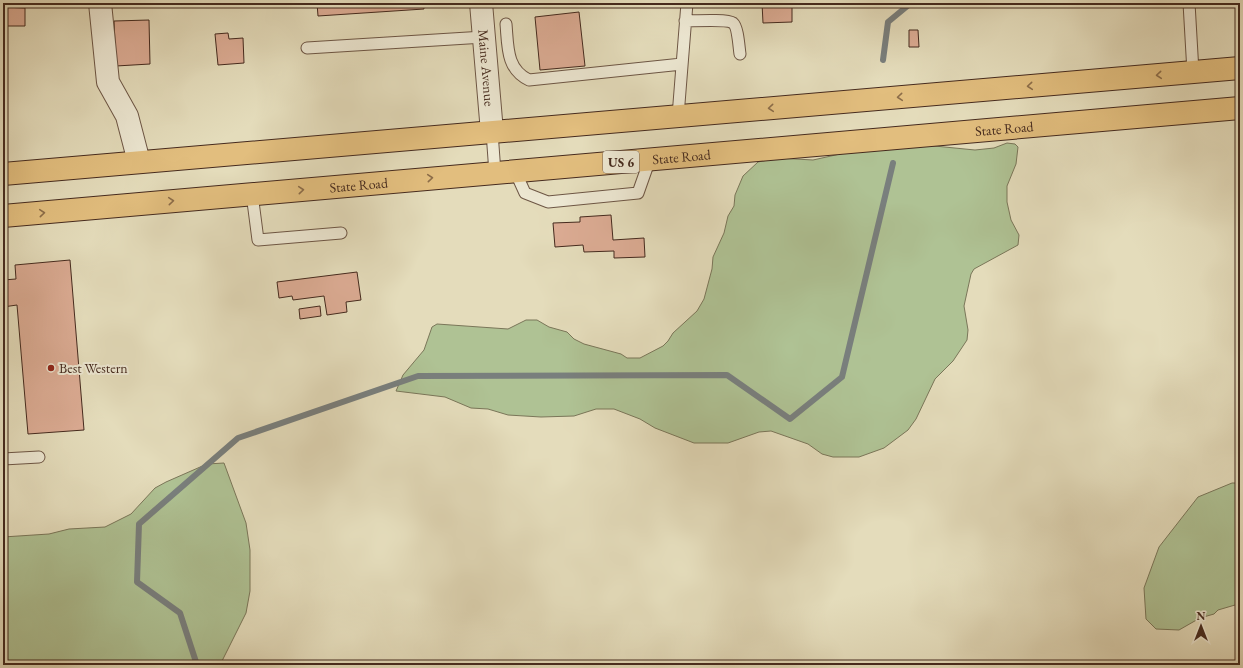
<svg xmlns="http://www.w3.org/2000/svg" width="1243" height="668" font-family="'EB Garamond',serif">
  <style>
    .green { fill: #afc294; stroke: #7a7659 }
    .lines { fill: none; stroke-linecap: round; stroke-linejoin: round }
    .stream { stroke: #797f7d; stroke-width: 6 }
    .building { fill: #dbab93; stroke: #452a1e }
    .lane-casing { stroke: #6d5645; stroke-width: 13 }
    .street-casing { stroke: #6d5645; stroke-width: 24 }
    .primary-casing { stroke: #452a1e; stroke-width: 24 }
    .lane { stroke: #ede8d3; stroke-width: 11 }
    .street { stroke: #ede8d3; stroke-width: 22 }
    .primary { stroke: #e2be7e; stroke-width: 22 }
    .oneway { stroke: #8c6d49 }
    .poi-dot { fill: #8f2418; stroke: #ede8d3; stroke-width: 1.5 }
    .labels { text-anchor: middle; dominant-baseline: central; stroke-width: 4; stroke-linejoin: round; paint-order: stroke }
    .shield { fill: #ede8d3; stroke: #776354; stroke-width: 1 }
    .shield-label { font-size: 13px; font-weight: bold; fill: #452a1e }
    .street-label { font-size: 14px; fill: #452a1e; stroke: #ede8d3 }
    .poi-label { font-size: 14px; fill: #452a1e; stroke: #ede8d3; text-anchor: start }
  </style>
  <rect width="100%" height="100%" fill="#e4dcbb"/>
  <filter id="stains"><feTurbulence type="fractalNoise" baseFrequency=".005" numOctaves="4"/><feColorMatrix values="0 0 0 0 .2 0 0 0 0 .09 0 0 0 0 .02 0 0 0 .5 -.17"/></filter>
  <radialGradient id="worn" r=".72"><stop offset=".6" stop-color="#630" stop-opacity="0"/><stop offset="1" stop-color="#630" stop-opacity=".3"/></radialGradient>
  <!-- green -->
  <path class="green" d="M894,142L975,150L994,148L1007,143L1015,144L1018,147L1016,164L1007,186V202L1011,220L1019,235L1018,245L974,269L971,274L964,306L968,330L967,340L953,361L935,379L916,419L908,430L884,448L859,457H833L822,454L808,444L771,431L759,432L728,443H694L655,428L640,419L614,409H596L574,416L541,417L508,415L488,409L471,408L445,397L396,391L403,375L424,350L432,327L437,324L508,329L526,320H537L549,327L567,332L574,339L584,344L621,354L627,358H640L663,346L668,341L673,333L697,311L704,299L712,269L713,257L724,233L728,216L734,206L735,195L743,176L758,162L778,158L813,160Z
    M224,463L246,523L250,550V591L246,613L220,665H3V537L49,534L69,529L105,527L131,514L155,488L166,482L207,464Z
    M1232,483H1240V606L1235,605L1218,610L1214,614L1200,618L1179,630L1156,629L1146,619L1144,588L1159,547L1198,497Z"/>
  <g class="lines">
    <!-- stream -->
    <path class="stream" d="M883,60L888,22L911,3
      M197,665L180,613L137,582L139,524L238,438L418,376L727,375L790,419L842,377L893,163"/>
  </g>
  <!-- building -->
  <path class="building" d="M228,3H245V5H228Z
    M317,3H423L424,9L318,16Z
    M762,3H792V22L763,23Z
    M3,7L25,8V26H3Z
    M579,12L585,66L540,70L535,17Z
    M149,20L150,64L116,66L114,21Z
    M909,30H918L919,47H909Z
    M228,33L229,39L243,38L244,63L218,65L215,34Z
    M611,215L613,240L644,238L645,257L614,258V251L584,252L583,245L555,247L553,223L580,222V217Z
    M70,260L84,430L28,434L17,305L3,307V280L16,279L15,265Z
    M357,272L361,300L346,302L347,312L327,315L324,296L293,300L292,296L279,298L277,282Z
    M320,306L321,316L300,319L299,309Z"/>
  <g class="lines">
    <defs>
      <path id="lane" d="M1189,3L1193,72
        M685,21C694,21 727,19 733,23C738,27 739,48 740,54
        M506,24C508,46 506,69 529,80L682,64
        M307,48L484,37
        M678,116L687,3
        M492,132L495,173
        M515,171L525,193L548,202L638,193L650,159
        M252,194L258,240L341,233
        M3,459L39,457"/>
      <g id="street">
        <path d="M100,3L108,82L127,116L139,162"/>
        <path id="s1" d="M481,3L492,132"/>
      </g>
      <g id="primary">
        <path d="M3,174L1240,68"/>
        <path id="s2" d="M3,216L1240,108"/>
      </g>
    </defs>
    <!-- lane casing -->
    <use href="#lane" class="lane-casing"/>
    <!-- street casing -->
    <use href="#street" class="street-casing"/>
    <!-- primary casing -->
    <use href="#primary" class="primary-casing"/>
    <!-- lane -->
    <use href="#lane" class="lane"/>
    <!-- street -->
    <use href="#street" class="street"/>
    <!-- primary -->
    <use href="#primary" class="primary"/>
  </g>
  <!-- one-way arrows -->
  <defs><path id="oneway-chevron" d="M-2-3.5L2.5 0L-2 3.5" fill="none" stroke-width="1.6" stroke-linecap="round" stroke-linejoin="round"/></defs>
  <g class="oneway">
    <use href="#oneway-chevron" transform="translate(1159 75) rotate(175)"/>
    <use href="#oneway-chevron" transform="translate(1030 86) rotate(175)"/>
    <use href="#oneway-chevron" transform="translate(900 97) rotate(175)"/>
    <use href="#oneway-chevron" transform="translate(771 108) rotate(175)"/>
    <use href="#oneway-chevron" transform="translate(430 178) rotate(-5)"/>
    <use href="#oneway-chevron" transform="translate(301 190) rotate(-5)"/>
    <use href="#oneway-chevron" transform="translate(171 201) rotate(-5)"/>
    <use href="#oneway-chevron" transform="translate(42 213) rotate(-5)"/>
  </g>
  <!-- markers -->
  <circle class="poi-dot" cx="51" cy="368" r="4"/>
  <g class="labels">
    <!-- shield labels -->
    <rect class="shield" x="603" y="151" width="36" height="22" rx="3"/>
    <g class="shield-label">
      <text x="621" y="162">US 6</text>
    </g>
    <!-- street labels -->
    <g class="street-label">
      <text stroke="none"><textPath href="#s1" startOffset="65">Maine Avenue</textPath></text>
      <text stroke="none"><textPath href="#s2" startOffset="1005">State Road</textPath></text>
      <text stroke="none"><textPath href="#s2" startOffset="681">State Road</textPath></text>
      <text stroke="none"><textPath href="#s2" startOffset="357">State Road</textPath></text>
    </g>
    <!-- poi labels -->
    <g class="poi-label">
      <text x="59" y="368">Best Western</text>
    </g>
  </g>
  <!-- margin -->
  <rect width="1243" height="668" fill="none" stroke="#e4dcbb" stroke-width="16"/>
  <rect x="4" y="4" width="1235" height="660" fill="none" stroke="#452a1e" stroke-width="2"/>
  <rect x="8" y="8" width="1227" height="652" fill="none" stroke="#452a1e"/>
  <!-- north arrow -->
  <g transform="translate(1201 626)" stroke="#ede8d3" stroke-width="3" paint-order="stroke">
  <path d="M0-3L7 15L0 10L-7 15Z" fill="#452a1e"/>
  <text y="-6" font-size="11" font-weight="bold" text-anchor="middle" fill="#452a1e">N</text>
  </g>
  <rect width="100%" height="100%" filter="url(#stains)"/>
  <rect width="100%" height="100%" fill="url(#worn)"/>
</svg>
